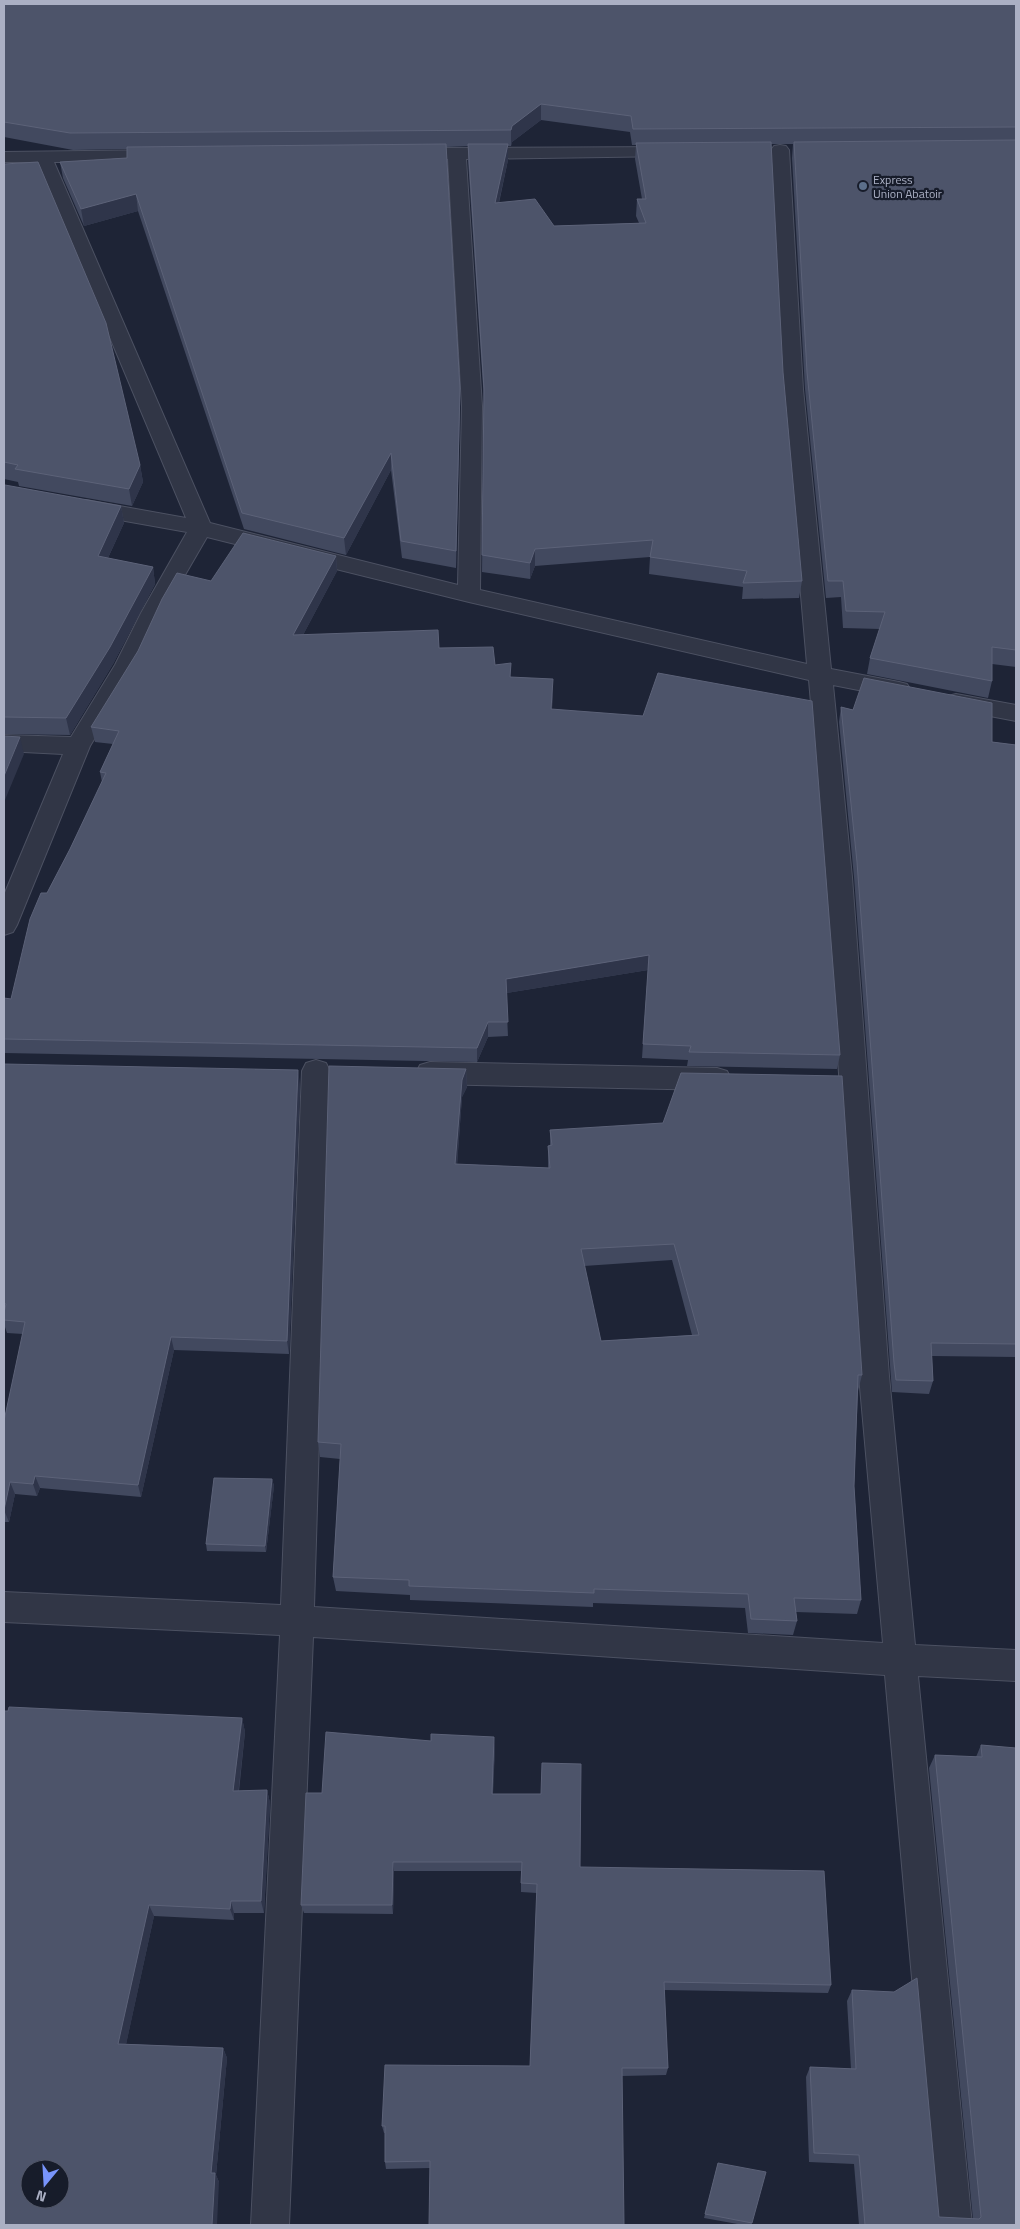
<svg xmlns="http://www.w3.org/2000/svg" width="1020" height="2229" font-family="'Titillium Web',sans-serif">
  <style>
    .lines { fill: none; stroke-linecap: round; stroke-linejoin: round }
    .minor-casing { stroke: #4c5162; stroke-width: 2 }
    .minor { fill: #313646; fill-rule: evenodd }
    .wall { fill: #42495f; fill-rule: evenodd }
    .shaded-wall { fill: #2f354a }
    .building { fill: #4d546a; stroke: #5c6278; fill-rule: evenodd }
    .service-dot { fill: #5c6f8a; stroke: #171c2a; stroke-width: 2 }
    .labels { text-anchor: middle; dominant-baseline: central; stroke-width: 4.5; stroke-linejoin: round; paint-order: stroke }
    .far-poi-label { font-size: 12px; fill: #abb0c4; stroke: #171c2a; text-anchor: start }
  </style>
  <rect width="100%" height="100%" fill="#1e2436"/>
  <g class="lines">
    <defs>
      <path id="minor" d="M780,145L786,146L789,150L803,389L831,669L899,682L907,684L911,690L907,696L899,698L833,685L852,877L889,1376L915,1645L1016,1650V1681L918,1676L972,2225H934L885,1675L313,1637L289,2225H251L280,1635L4,1622V1592L281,1605L302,1071L306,1063L316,1060L326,1063L330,1071L314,1607L883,1643L859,1376L826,877L809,680L469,602L207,537L163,613L139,665L90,746L17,925L13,932L4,935V895L63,754L4,751V735L71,737L115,665L141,613L187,532L86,514L78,512L75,507L78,502L86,500L186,518L36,162H4V152L165,150L171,152L174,156L171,160L165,162H54L210,523L458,585L462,406L448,159L404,158L401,154L404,150L410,148L678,147L681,151L678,155L672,156L466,159L482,406L480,590L807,664L783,389L771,150L774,146Z
        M956,694L1016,705V721L948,708L944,702L948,696Z
        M430,1062L717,1068L727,1071L731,1079L727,1087L717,1090L430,1084L420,1081L416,1073L420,1065Z"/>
    </defs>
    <!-- minor casing -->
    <use href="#minor" class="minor-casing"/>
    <!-- minor -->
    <use href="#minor" class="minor"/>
  </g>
  <!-- wall -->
  <path class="wall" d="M4,4H1016V667L992,664V681L988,698L867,674L870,658L880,629L843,628L841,597L826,598L805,389L792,158L793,144H771L783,372L802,581L799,598L742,599L743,587L649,574L650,557L535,566L530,579L482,572L484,401L468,161V146L446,147L460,389V406L456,568L402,558L391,470L346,555L244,529L138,211L84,226L63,178L60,162L127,158V149L73,150L4,137ZM541,120L630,132L632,145H636L635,159L642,199H637L636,216L639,223L554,226L499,203L508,160V146H511L512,142Z
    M4,164L140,465L143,482L132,506L19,486L18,482L4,479Z
    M4,486L121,506L124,523L108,558L153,567L155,584L113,664L70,735L4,734Z
    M336,556L337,571L303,635L439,648L495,665L511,677L553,694L552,709L840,1055L837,1069L687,1066L688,1060L642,1058L648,970L506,993L508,1036L488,1037L477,1062L4,1053V998L11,999L47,893L70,849L102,782L100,772L113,744L95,742L91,727L211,581Z
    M841,707L992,742L1016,745V1357L932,1356L933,1381L929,1394L892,1392L854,877L839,722Z
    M4,1064L300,1084L289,1354L174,1350L141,1497L40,1488L37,1496L15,1494L9,1522H4V1421L23,1334L7,1333L4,1324Z
    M466,1069L467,1087L462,1097L457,1164L548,1168V1146H550V1130L862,1375L858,1391L854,1486L861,1600L857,1614L796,1612L797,1621L793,1635L748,1633L745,1608L593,1603V1607L410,1600V1595L336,1591L333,1577L340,1459L320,1457L318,1442ZM672,1260L692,1335L601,1341L584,1266Z
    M272,1479L274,1486L266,1552L207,1551L206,1544Z
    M4,1711L242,1718L245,1732L239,1791L267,1790L270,1803L264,1913H234V1920L154,1916L126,2044L223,2048L227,2058L216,2175L219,2182L4,2225Z
    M981,1745L1016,2225H859L854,2164L809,2162L806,2077L810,2067L851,2069L847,2001L852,1990L939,2217L973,2219L929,1768L935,1755L976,1757Z
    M495,1747L493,1794L580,1867L831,1985L828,1993L664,1990L668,2068L666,2075L622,2076L430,2168L386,2169L385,2162V2133H384L382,2126L530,2066L537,1893L521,1892V1871H394L393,1914L304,1913L301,1905L322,1793Z
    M718,2163L752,2223L751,2225H743L704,2218Z"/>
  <!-- shaded-wall -->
  <path class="shaded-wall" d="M541,104V120L512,142L511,146V130L512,126Z
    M508,144V160L495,219V203Z
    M136,194L138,211L84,226L81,209Z
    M460,389V406L456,568V551Z
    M391,453V470L346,555L344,538Z
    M140,465L143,482L132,506L129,489Z
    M121,506L124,523L101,573L98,556Z
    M535,549V566L530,579V563Z
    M336,556L337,571L295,650L293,635Z
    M153,567L155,584L113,664L70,735L66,718Z
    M553,679V694L550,724Z
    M20,737L24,754L5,800L4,795V776Z
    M649,955L648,970L506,993V979Z
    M488,1022V1037L477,1062V1048Z
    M466,1069L467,1087L462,1097L456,1181L455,1164L462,1080Z
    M298,1070L300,1084L289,1354L287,1341Z
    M171,1337L174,1350L141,1497L138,1485Z
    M35,1476L40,1488L37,1496L33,1484Z
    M272,1479L274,1486L266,1552L265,1546Z
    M10,1482L15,1494L9,1522L4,1510Z
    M242,1718L245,1732L237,1804L233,1791Z
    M494,1737L495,1747L492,1804V1794Z
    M267,1790L270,1803L264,1913L261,1901Z
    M393,1862L394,1871L393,1914L392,1905Z
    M231,1901L234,1913V1920L230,1909Z
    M149,1905L154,1916L124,2054L118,2044Z
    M223,2048L227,2058L216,2175L219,2182L217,2225H212L211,2173Z"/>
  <!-- building -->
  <path class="building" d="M4,4H1016V127L633,129L631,116L541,104L512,126L511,130L70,133L4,122Z
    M1016,140V650L992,647V681L870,658L885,612L846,611L843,581H828L807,372L794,142Z
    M771,142L783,372L802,581L743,583L747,571L650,557L653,540L535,549L530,563L482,555L484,389L468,144H508L495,203L535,199L554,226L646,223L637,199H646L636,143Z
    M446,144L460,389L456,551L401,541L391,453L344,538L242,513L136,194L81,209L60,162L127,158V147Z
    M38,162L106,323L140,465L129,489L15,469L18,465L4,462V164Z
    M5,485L121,506L98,556L153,567L110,647L66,718L4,717V486Z
    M243,533L336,556L293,635L438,630L439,648L493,647L495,665L511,663L510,677L553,679L551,709L643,716L658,673L812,701L840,1055L689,1052L691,1046L643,1044L649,955L506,979L508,1022H488L477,1048L4,1039V998L11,999L30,919L41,893H47L70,849L106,773L100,772L119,731L91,727L138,651L162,599L177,573L211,581Z
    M864,678L992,703V742L1016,745V1344L931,1343L933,1381L896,1380L894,1363L857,862L841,707L853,710Z
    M4,736L20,737L4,776Z
    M4,1064L298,1070L287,1341L171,1337L138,1485L35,1476L33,1484L10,1482L4,1510V1421L25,1322L4,1320V1313L6,1304L4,1303Z
    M329,1066L466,1069L462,1080L455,1164L550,1168L548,1146L552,1145L550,1130L663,1123L681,1073L842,1076L862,1375H858L854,1486L861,1600L794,1598L797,1621L751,1619L748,1594L594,1589V1593L409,1586V1580L333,1577L341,1444L318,1442ZM674,1244L699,1335L601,1341L581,1249Z
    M214,1478L272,1479L265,1546L206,1544Z
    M9,1707L242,1718L233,1791L267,1790L261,1901H231L230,1909L149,1905L118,2044L223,2048L211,2173H215L212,2225H4V1711H8ZM30,2169H60V2199H30Z
    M326,1732L431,1741V1734L494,1737L492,1794H541L542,1763L581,1764L580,1867L824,1871L831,1985L664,1982L668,2068H622L624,2225H429L430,2161L385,2162V2126H382L385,2065L530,2066L537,1884L521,1883L522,1862H393L392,1905H301L306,1793H322Z
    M981,1745L1016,1748V2225H865L859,2155L814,2153L810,2067L856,2069L852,1990L894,1992L917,1978L939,2217L979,2219L981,2217L935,1755L982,1757Z
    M718,2163L766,2172L752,2223L705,2214Z"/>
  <!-- markers -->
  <circle class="service-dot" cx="863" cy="186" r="5"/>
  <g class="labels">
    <!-- far-poi labels -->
    <g class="far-poi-label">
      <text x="873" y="179">Express<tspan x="873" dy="14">Union Abatoir</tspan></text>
    </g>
  </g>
  <!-- border -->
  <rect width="1020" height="2229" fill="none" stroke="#abb0c4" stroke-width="10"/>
  <!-- north arrow -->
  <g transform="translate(45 2184) rotate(198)"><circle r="24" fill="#171c2a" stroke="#525768"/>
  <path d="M0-4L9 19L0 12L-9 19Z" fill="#7894fb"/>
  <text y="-8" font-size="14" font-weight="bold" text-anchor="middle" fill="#abb0c4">N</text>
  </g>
</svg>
